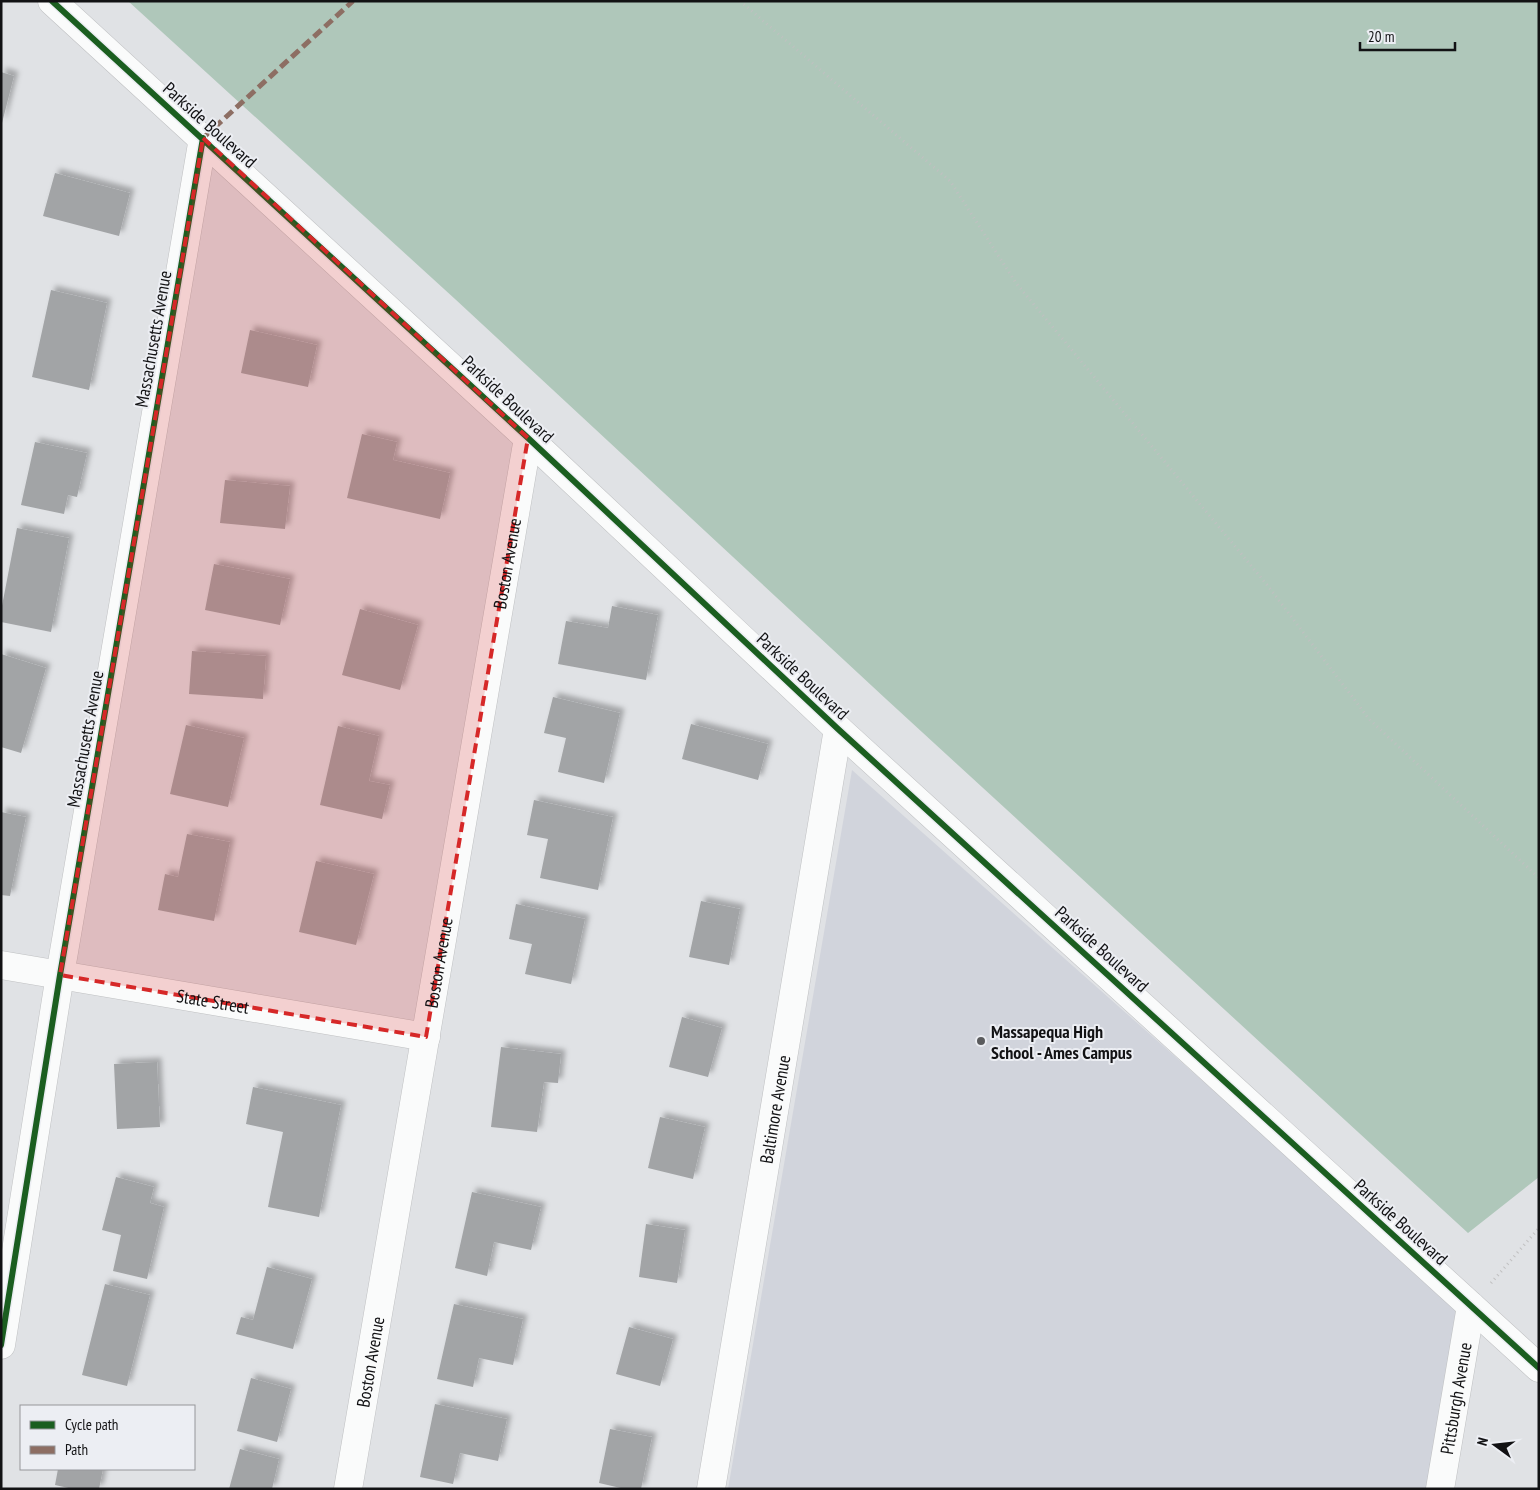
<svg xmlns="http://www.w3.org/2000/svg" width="1540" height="1490" font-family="'PT Sans Narrow',sans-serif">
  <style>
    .built { fill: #d1d4dc }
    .forest { fill: #afc7ba }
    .building { fill: #a2a4a6; filter: url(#shadow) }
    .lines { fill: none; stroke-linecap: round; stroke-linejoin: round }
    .street-casing { stroke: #bfc0c2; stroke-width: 29 }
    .path { stroke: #c0c0c1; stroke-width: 3; stroke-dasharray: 1 4; stroke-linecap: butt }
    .street { stroke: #fafbfb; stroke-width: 28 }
    .quiet { stroke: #8d6e63; stroke-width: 5; stroke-dasharray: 10 5; stroke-linecap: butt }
    .cycleway-casing { stroke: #eceef3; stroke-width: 9 }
    .cycleway { stroke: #1b5e20; stroke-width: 6 }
    .marked { fill: #d62828; fill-opacity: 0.2; stroke: #d62828; stroke-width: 4; stroke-dasharray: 10 6; stroke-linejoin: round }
    .poi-dot { fill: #5a5b5d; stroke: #eceef3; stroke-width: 2 }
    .labels { text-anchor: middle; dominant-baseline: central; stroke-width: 4; stroke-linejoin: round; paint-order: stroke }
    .street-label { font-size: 18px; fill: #121214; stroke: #eceef3 }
    .poi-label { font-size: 18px; font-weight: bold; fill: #121214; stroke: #eceef3; text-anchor: start }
  </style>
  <defs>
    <filter id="shadow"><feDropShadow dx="4.5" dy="-4.5" stdDeviation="2.5" flood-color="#0004"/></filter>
  </defs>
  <rect width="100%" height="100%" fill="#e0e2e5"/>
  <!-- built -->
  <path class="built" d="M852,770L1462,1311L1432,1489H728Z"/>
  <!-- forest -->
  <path class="forest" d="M128,1H1539V1177L1468,1233L886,699L455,299Z"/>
  <!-- building -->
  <path class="building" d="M1,72L14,76L2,123H1Z
    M55,173L130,193L119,236L43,216Z
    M51,290L107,303L89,390L32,377Z
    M250,330L317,345L308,387L241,373Z
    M362,434L397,442L393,460L450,473L440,519L347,498Z
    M35,442L87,453L77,497L68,495L64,514L21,505Z
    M225,480L290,486L285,529L220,523Z
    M17,528L69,538L51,632L1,622V611Z
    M214,564L290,579L280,625L205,610Z
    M612,606L658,615L646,680L558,664L566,621L608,628Z
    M360,609L418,625L400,690L342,675Z
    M192,651L266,656L263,699L189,694Z
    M1,654L46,668L21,753L1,747Z
    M553,697L620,713L604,783L558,772L566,738L544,733Z
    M691,724L768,744L758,780L682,759Z
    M186,725L244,738L228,807L170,794Z
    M338,726L379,736L369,781L390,785L382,819L320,805Z
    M534,800L613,817L598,890L540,878L548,839L527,835Z
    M1,812L26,817L10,896L1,895Z
    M187,834L230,842L214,921L158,910L165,874L178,877Z
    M316,861L374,874L356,945L299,932Z
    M701,901L740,909L729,965L689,957Z
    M516,904L585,919L571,984L525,974L532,944L509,939Z
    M682,1017L722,1028L708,1077L669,1067Z
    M501,1047L561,1054L558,1083L544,1082L537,1132L491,1127Z
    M157,1062L160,1127L117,1129L114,1064Z
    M253,1087L341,1105L319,1217L268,1207L283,1132L246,1124Z
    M660,1117L705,1127L693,1179L648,1168Z
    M116,1177L154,1187L150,1203L164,1207L147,1279L113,1271L121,1235L102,1230Z
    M472,1192L541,1207L531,1250L494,1242L487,1276L455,1268Z
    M646,1224L685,1230L677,1283L639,1277Z
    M267,1267L312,1279L293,1349L236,1334L241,1317L253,1320Z
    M105,1284L150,1295L127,1386L82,1375Z
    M454,1304L523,1319L513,1365L479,1358L473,1387L437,1379Z
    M629,1327L673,1339L660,1386L616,1374Z
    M251,1378L291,1389L277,1442L237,1431Z
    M435,1404L507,1419L498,1461L460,1453L453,1484L420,1477Z
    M610,1429L652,1437L641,1489H625L599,1483Z
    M240,1449L279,1459L272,1489H229Z
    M58,1469H103L99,1489H73L55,1485Z"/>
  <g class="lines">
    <defs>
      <g id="street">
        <path d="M52,1L528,438L838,729L1539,1368"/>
        <path id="s1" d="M1,965L426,1037"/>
        <path d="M1,1345L60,975L203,138"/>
        <path id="s2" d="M348,1489L528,438"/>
        <path id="s3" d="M711,1489L838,729"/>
        <path id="s4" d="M1440,1489L1471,1306"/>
      </g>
    </defs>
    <!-- street casing -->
    <use href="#street" class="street-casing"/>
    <!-- path -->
    <path class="path" d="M740,1L950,181L1016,283L1268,586L1369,719L1539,878
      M1491,1283L1539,1228"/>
    <!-- street -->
    <use href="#street" class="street"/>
    <!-- quiet -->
    <path class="quiet" d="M203,138L353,1"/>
    <defs>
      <path id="cycleway" d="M52,1L528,438L838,729L1539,1368
        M1,1345L60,975L203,138"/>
    </defs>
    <!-- cycleway casing -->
    <use href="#cycleway" class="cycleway-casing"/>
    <!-- cycleway -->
    <use href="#cycleway" class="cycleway"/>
  </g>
  <!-- marked area -->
  <path class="marked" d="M203,138L528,438L426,1037L60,975Z"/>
  <!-- markers -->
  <circle class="poi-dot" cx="981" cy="1041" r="5"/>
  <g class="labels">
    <!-- street labels -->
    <g class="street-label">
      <text transform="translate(210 125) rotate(42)">Parkside Boulevard</text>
      <text transform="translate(153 339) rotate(-80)">Massachusetts Avenue</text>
      <text transform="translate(508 399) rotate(43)">Parkside Boulevard</text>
      <text stroke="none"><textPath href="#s2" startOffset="939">Boston Avenue</textPath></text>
      <text transform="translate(803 676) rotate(43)">Parkside Boulevard</text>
      <text transform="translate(85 739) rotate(-80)">Massachusetts Avenue</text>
      <text transform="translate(1102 949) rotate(42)">Parkside Boulevard</text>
      <text stroke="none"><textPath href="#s2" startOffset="534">Boston Avenue</textPath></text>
      <text stroke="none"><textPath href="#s1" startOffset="215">State Street</textPath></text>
      <text stroke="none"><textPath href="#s3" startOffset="385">Baltimore Avenue</textPath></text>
      <text transform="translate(1401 1222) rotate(42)">Parkside Boulevard</text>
      <text stroke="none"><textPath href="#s2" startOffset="129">Boston Avenue</textPath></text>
      <text stroke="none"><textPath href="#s4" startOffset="92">Pittsburgh Avenue</textPath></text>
    </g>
    <!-- poi labels -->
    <g class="poi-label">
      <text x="991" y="1031">Massapequa High<tspan x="991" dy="21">School - Ames Campus</tspan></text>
    </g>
  </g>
  <!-- border -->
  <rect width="1540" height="1490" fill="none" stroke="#121214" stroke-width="5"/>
  <!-- legend -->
  <rect x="20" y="1405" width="175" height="65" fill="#eceef3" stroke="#95969a"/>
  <rect x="30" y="1421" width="25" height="8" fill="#1b5e20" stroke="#95969a"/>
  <text x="65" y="1430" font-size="15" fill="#121214">Cycle path</text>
  <rect x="30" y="1446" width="25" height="8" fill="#8d6e63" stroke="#95969a"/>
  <text x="65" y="1455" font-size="15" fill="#121214">Path</text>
  <!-- north arrow -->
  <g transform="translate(1495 1445) rotate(285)" stroke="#eceef3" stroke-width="4" paint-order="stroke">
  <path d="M0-4L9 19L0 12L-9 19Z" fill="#121214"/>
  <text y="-8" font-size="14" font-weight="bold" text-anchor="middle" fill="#121214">N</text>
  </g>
  <!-- scale -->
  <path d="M1360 42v8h95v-8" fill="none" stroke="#121214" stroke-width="2.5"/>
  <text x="1368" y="42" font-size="15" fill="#121214" stroke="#eceef3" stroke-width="4" paint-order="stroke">20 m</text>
</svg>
